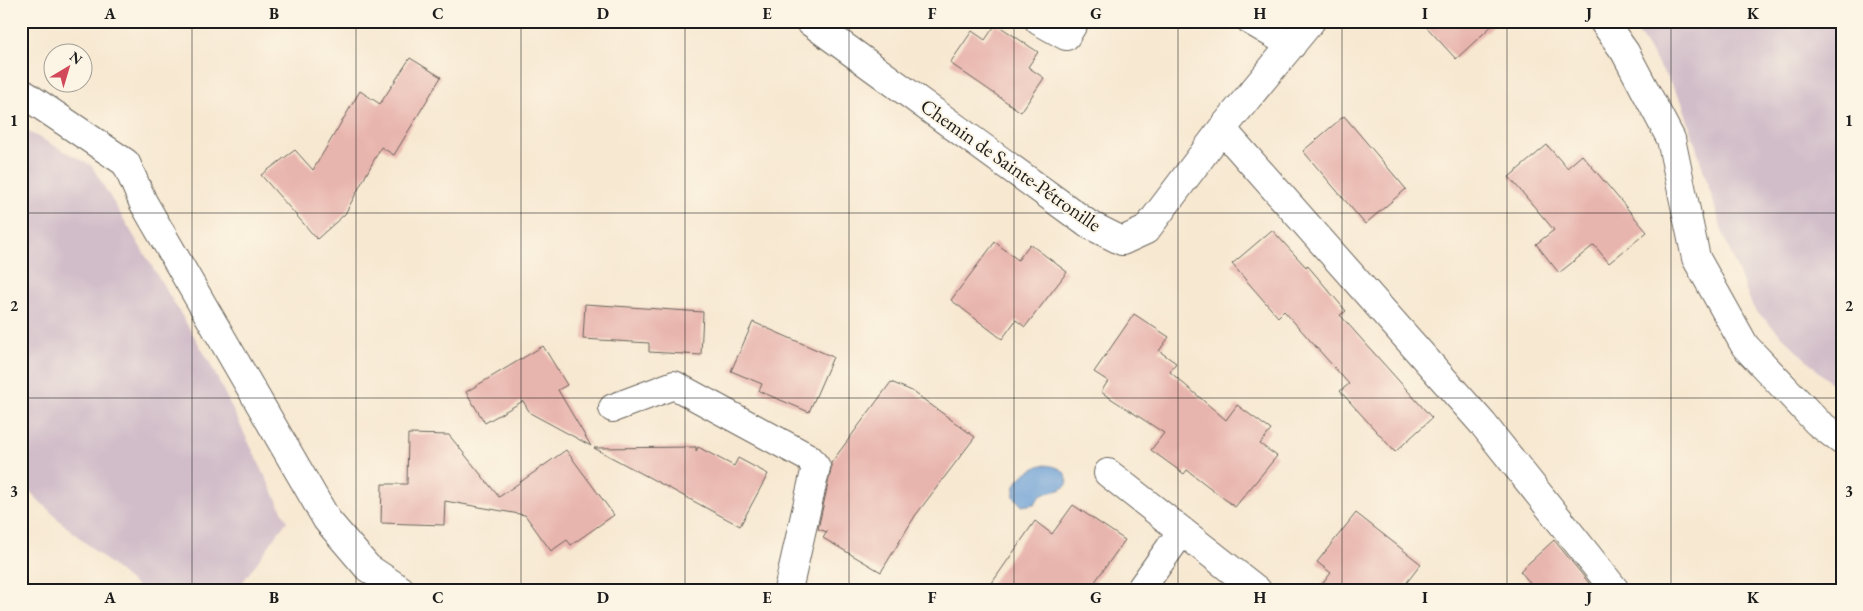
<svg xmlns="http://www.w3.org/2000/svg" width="1863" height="611" font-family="'EB Garamond',serif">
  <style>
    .industrial { fill: #d1bdc9 }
    .water { fill: #689dd5; stroke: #425c78 }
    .building { fill: #e8b5ae }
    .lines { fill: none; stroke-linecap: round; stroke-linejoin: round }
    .minor-casing { stroke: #69635b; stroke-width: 30 }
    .minor { stroke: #fff; stroke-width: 28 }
    .grid { fill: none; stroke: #1c1c1c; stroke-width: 1; stroke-opacity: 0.55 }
    .labels { text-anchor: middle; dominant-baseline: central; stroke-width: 4; stroke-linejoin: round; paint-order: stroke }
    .street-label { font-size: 20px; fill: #1c1c1c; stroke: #fcf5e5 }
    .neatline { fill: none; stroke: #1c1c1c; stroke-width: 2 }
    .grid-label { font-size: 16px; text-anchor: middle; font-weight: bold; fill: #1c1c1c }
  </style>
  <rect width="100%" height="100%" fill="#fcf5e5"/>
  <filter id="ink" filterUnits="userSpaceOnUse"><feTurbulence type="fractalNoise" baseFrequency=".02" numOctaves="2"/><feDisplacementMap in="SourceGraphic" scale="10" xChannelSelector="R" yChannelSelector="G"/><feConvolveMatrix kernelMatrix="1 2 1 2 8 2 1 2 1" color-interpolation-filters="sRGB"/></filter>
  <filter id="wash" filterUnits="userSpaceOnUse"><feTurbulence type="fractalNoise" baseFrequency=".0096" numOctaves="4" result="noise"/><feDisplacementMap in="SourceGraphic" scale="20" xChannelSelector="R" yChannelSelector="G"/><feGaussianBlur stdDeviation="1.12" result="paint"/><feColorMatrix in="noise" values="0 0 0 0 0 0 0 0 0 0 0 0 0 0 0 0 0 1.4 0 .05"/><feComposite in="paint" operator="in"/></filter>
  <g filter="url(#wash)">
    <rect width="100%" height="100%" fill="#f7e8d1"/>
    <!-- industrial -->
    <path class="industrial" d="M1631,21H1842V394L1753,308L1723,233L1682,102Z
      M21,128L91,165L209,361L287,521L237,590H141L61,522L21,483Z"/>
    <!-- water -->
    <path class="water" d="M1041,465C1055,465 1069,469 1067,485L1060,490L1042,494L1034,504L1022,506L1014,497C1012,478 1027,472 1041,465Z"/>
    <g id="blocks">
      <!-- building -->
      <path class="building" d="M1421,21H1497L1456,59Z
        M996,24L1038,52L1028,67L1044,78L1021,112L950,63L972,31L985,40Z
        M410,58L441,77L394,155L381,147L345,214L317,239L261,175L295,150L313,170L360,91L380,104Z
        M1344,116L1406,189L1365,224L1303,151Z
        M1547,145L1567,168L1582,155L1647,232L1609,263L1594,245L1559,273L1536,244L1554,230L1509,177Z
        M1272,230L1306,267L1307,265L1346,311L1340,315L1432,418L1395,452L1340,391L1349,384L1284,311L1278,317L1232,264Z
        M995,242L1018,260L1030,244L1067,272L1025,327L1016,320L1002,339L951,300Z
        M585,304L703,312L701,355L649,352V343L583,339Z
        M1134,314L1169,337L1159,351L1176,363L1170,372L1226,420L1237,405L1271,430L1260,444L1277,456L1235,507L1187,470L1184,474L1151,450L1164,433L1101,392L1108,381L1094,372Z
        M753,322L833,357L809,412L759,391L762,384L731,371Z
        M543,346L567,385L558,390L591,446L530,413L523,401L485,423L466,392Z
        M891,382L912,391L975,437L915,516L881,572L823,538L827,532L818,529L831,470V463Z
        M408,434L449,435L499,497L566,450L614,515L571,545L567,540L551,551L525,515L445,501L444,525L381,523L382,484H407Z
        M696,447V452L698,447L734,466L738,458L768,474L740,526L594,448Z
        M1073,505L1125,540L1089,590H987L1035,521L1052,534Z
        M1356,513L1421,564L1401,590H1317L1331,573L1317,562Z
        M1554,540L1589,583L1595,590H1536L1520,571Z"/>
    </g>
  </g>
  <g filter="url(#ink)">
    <use href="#blocks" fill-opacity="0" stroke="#69635b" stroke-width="1"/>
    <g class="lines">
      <defs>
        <path id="minor" d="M809,21L1088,224L1122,241L1146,230L1222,129L1311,21
          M1039,21L1066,36L1075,21
          M1251,21L1292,45
          M1603,21L1625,52L1671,139L1696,258L1745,346L1817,422L1842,441
          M21,92L126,163L143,202L327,520L368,568L401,590
          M1222,129L1483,424L1615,590
          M613,408L674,385L809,458L816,467L788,590
          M1108,473L1257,590
          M1140,590L1182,531"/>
      </defs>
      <!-- minor casing -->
      <use href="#minor" class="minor-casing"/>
      <!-- minor -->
      <use href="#minor" class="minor"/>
    </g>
  </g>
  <!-- grid -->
  <path class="grid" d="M192,21V590M356,21V590M521,21V590M685,21V590M849,21V590M1014,21V590M1178,21V590M1342,21V590M1507,21V590M1671,21V590M21,213H1842M21,398H1842"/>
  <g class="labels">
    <!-- street labels -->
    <g class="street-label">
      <text transform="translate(1011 165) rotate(35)">Chemin de Sainte-Pétronille</text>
    </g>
  </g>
  <!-- margin -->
  <rect width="1863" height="611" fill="none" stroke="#fcf5e5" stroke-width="55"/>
  <!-- north arrow -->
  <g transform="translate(68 68) rotate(38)"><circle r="24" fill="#fcf5e5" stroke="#a29e95"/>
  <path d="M0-4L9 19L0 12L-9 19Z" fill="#d1495b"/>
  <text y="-8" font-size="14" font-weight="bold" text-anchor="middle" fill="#1c1c1c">N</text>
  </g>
  <rect x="28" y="28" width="1808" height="556" class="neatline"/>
  <g class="grid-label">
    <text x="110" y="19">A</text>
    <text x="274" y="19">B</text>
    <text x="438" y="19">C</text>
    <text x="603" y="19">D</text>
    <text x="767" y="19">E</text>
    <text x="932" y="19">F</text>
    <text x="1096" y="19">G</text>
    <text x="1260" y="19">H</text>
    <text x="1425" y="19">I</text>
    <text x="1589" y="19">J</text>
    <text x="1753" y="19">K</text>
    <text x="14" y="126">1</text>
    <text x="1849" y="126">1</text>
    <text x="14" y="311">2</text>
    <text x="1849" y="311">2</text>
    <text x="14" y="497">3</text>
    <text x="1849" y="497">3</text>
    <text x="110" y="603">A</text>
    <text x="274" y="603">B</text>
    <text x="438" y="603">C</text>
    <text x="603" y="603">D</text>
    <text x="767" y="603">E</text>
    <text x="932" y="603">F</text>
    <text x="1096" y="603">G</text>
    <text x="1260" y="603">H</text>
    <text x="1425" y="603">I</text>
    <text x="1589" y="603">J</text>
    <text x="1753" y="603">K</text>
  </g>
</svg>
